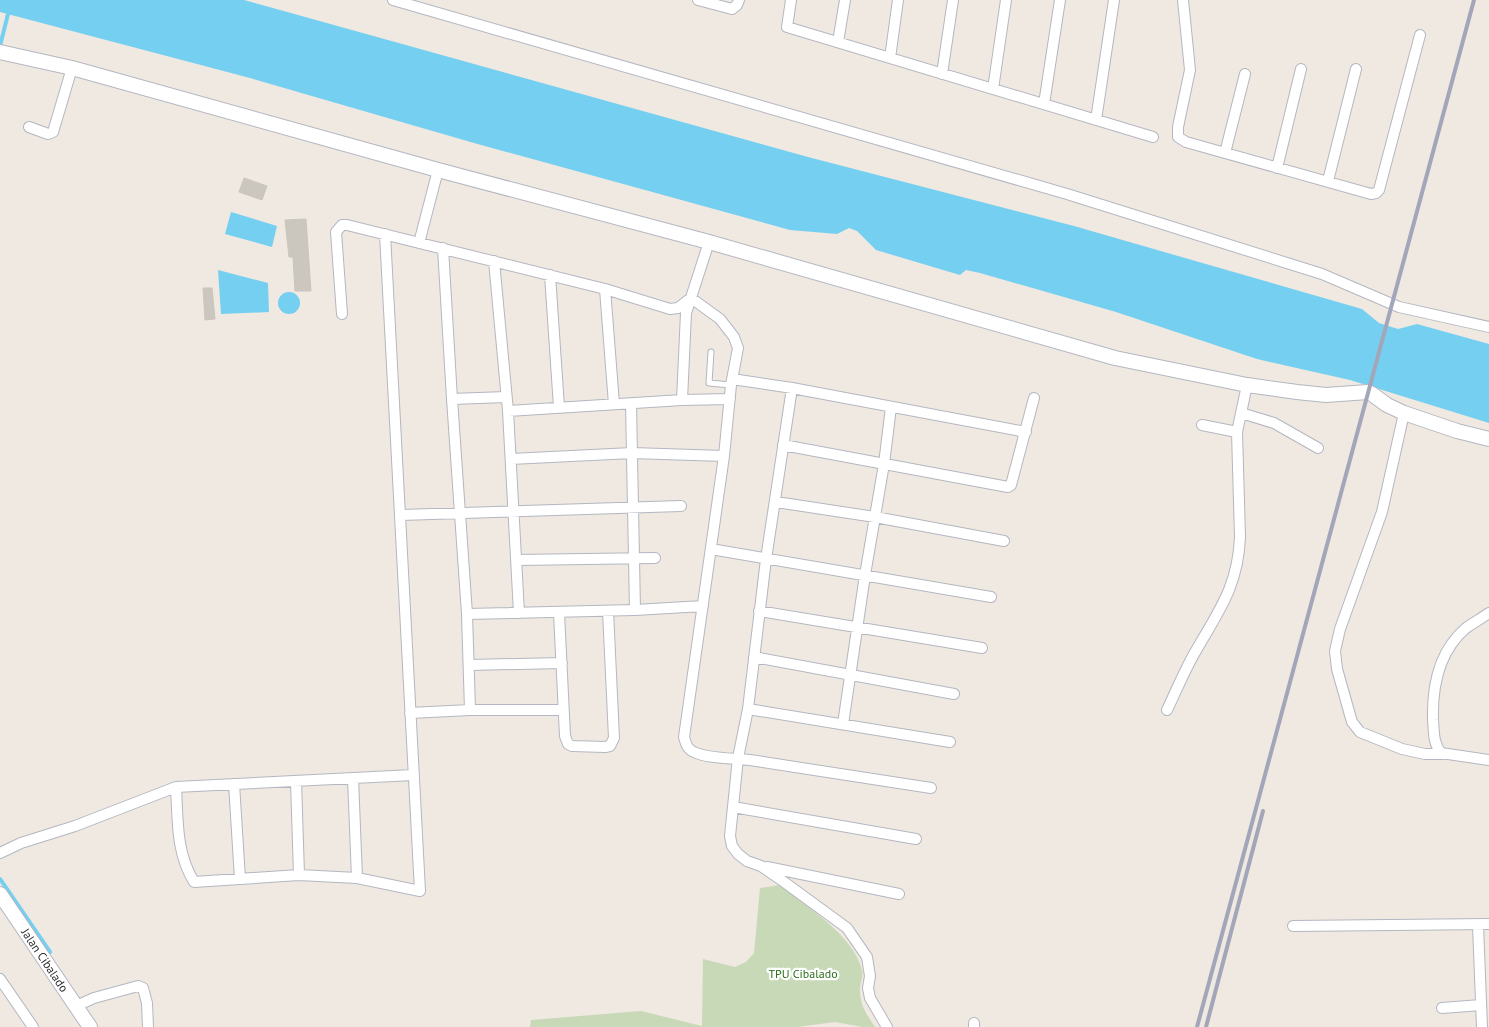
<svg xmlns="http://www.w3.org/2000/svg" width="1489" height="1027" font-family="'PT Sans',sans-serif">
  <style>
    .cemetery { fill: #c8d9b8 }
    .water { fill: #75cff0 }
    .lines { fill: none; stroke-linecap: round; stroke-linejoin: round }
    .stream { stroke: #75cff0; stroke-width: 4 }
    .building { fill: #cbc7bf; stroke: #cbc5ba }
    .lane-casing { stroke: #b4b7c1; stroke-width: 7 }
    .street-casing { stroke: #b4b7c1; stroke-width: 12 }
    .secondary-casing { stroke: #b4b7c1; stroke-width: 16 }
    .lane { stroke: #fff; stroke-width: 5 }
    .street { stroke: #fff; stroke-width: 10 }
    .secondary { stroke: #fff; stroke-width: 14 }
    .rail { stroke: #a3a6b8; stroke-width: 4 }
    .labels { text-anchor: middle; dominant-baseline: central; stroke-width: 4.5; stroke-linejoin: round; paint-order: stroke }
    .street-label { font-size: 12px; fill: #2e2e2e; stroke: #fff }
    .park-label { font-size: 12px; fill: #2c6e1b; stroke: #fff }
  </style>
  <rect width="100%" height="100%" fill="#efe9e1"/>
  <!-- cemetery -->
  <path class="cemetery" d="M780,885C807,907 853,935 862,970C864,976 860,982 860,989C860,1006 866,1013 875,1027H862L835,1022L798,1027H530L531,1020L641,1011L702,1026L703,959L735,967L746,962L754,953L760,888Z"/>
  <!-- water -->
  <path class="water" d="M0,0H244L808,157L1074,226L1362,309L1379,323L1398,329L1417,324L1489,344V423L1350,380L1257,359L1116,312L980,273L966,270L960,275L876,250L857,231L849,228L837,234L790,230L474,143L250,78L0,12Z
    M231,212L277,226L272,247L225,234Z
    M218,270L268,283L269,312L221,314Z
    M278 303a11 11 0 1 1 22 0a11 11 0 1 1-22 0Z"/>
  <g class="lines">
    <!-- stream -->
    <path class="stream" d="M0,46L8,14
      M0,879L50,952"/>
  </g>
  <!-- building -->
  <path class="building" d="M244,178L267,186L262,200L239,192Z
    M306,219L311,291H295L293,257H289L285,220Z
    M203,288H212L215,319L205,320Z"/>
  <g class="lines">
    <defs>
      <path id="lane" d="M711,352L709,383L731,385"/>
      <path id="street" d="M393,0L1067,194L1322,274L1399,307L1489,327
        M698,0L732,9L737,5L739,0
        M791,0L787,27L1153,137
        M1183,0L1190,70L1178,127V137L1186,142L1371,194L1376,193L1379,190L1420,35
        M838,42L845,0
        M890,58L898,0
        M942,74L953,0
        M993,89L1006,0
        M1044,104L1060,0
        M1096,120L1114,0
        M29,127L48,134L53,132L72,68
        M1225,153L1245,74
        M1277,168L1301,69
        M1328,181L1356,69
        M419,243L438,170
        M443,248L452,399L506,397
        M494,261L508,411L519,613
        M550,275L559,407
        M605,289L614,404
        M342,314L336,232L342,225H347L605,289L670,309L678,308L691,298L720,319L734,337L738,348L731,385L724,456L684,737C686,744 687,749 694,752C708,759 734,758 750,760C811,770 871,779 931,788
        M732,379L792,388L1026,432
        M792,388L766,559L748,709L738,758L730,836L732,846L738,854L747,861L761,866L780,879L847,928L867,957L870,976L868,988L870,998L887,1027
        M452,399L467,614L470,710
        M682,400L730,399
        M631,404L635,610
        M508,411L682,400L686,313L709,242
        M1241,413L1274,423L1318,448
        M1404,413L1382,512L1340,629L1335,651L1337,669L1352,722L1360,732L1402,749L1425,754H1443
        M1202,425L1237,432
        M783,445L1008,487L1011,485L1034,398
        M511,459L632,453L724,456
        M776,502L875,517L1004,541
        M401,515L681,506
        M711,549L991,597
        M517,560L655,558
        M759,611L982,648
        M559,613L565,736L568,744L572,746L605,747L610,746L614,738L608,611
        M1489,613C1482,618 1473,623 1466,628C1439,651 1432,686 1433,720C1434,731 1433,743 1441,753L1489,760
        M467,614L635,610L703,606
        M754,657L954,694
        M469,665L562,663
        M748,709L950,742
        M1167,710C1176,691 1184,672 1194,654C1218,612 1238,587 1240,537L1237,432L1247,385
        M410,713L470,710H563
        M843,724L865,575L884,464L891,407
        M353,778L357,878
        M296,781L299,875
        M234,784L240,879
        M176,787C178,822 176,852 194,882L299,875L357,878L420,891L385,234
        M733,807L916,839
        M0,853L21,843L75,826L176,787L413,775
        M767,867L899,894
        M1478,925L1482,1027
        M1293,926L1489,924
        M0,979L33,1027
        M76,1006L94,998L138,986L143,988L147,1003L148,1027
        M1442,1008L1481,1005
        M974,1027V1023"/>
      <path id="secondary" d="M0,52L72,68L438,170L709,242L1115,358L1247,385L1297,392L1326,395L1368,392L1372,394L1387,405L1404,413L1457,431L1489,439
        M0,894L90,1027"/>
    </defs>
    <!-- lane casing -->
    <use href="#lane" class="lane-casing"/>
    <!-- street casing -->
    <use href="#street" class="street-casing"/>
    <!-- secondary casing -->
    <use href="#secondary" class="secondary-casing"/>
    <!-- lane -->
    <use href="#lane" class="lane"/>
    <!-- street -->
    <use href="#street" class="street"/>
    <!-- secondary -->
    <use href="#secondary" class="secondary"/>
    <!-- rail -->
    <path class="rail" d="M1197,1027L1474,0
      M1206,1027L1263,811"/>
  </g>
  <g class="labels">
    <!-- street labels -->
    <g class="street-label">
      <text transform="translate(45 960) rotate(56)">Jalan Cibalado</text>
    </g>
    <!-- park labels -->
    <g class="park-label">
      <text x="803" y="973">TPU Cibalado</text>
    </g>
  </g>
</svg>
